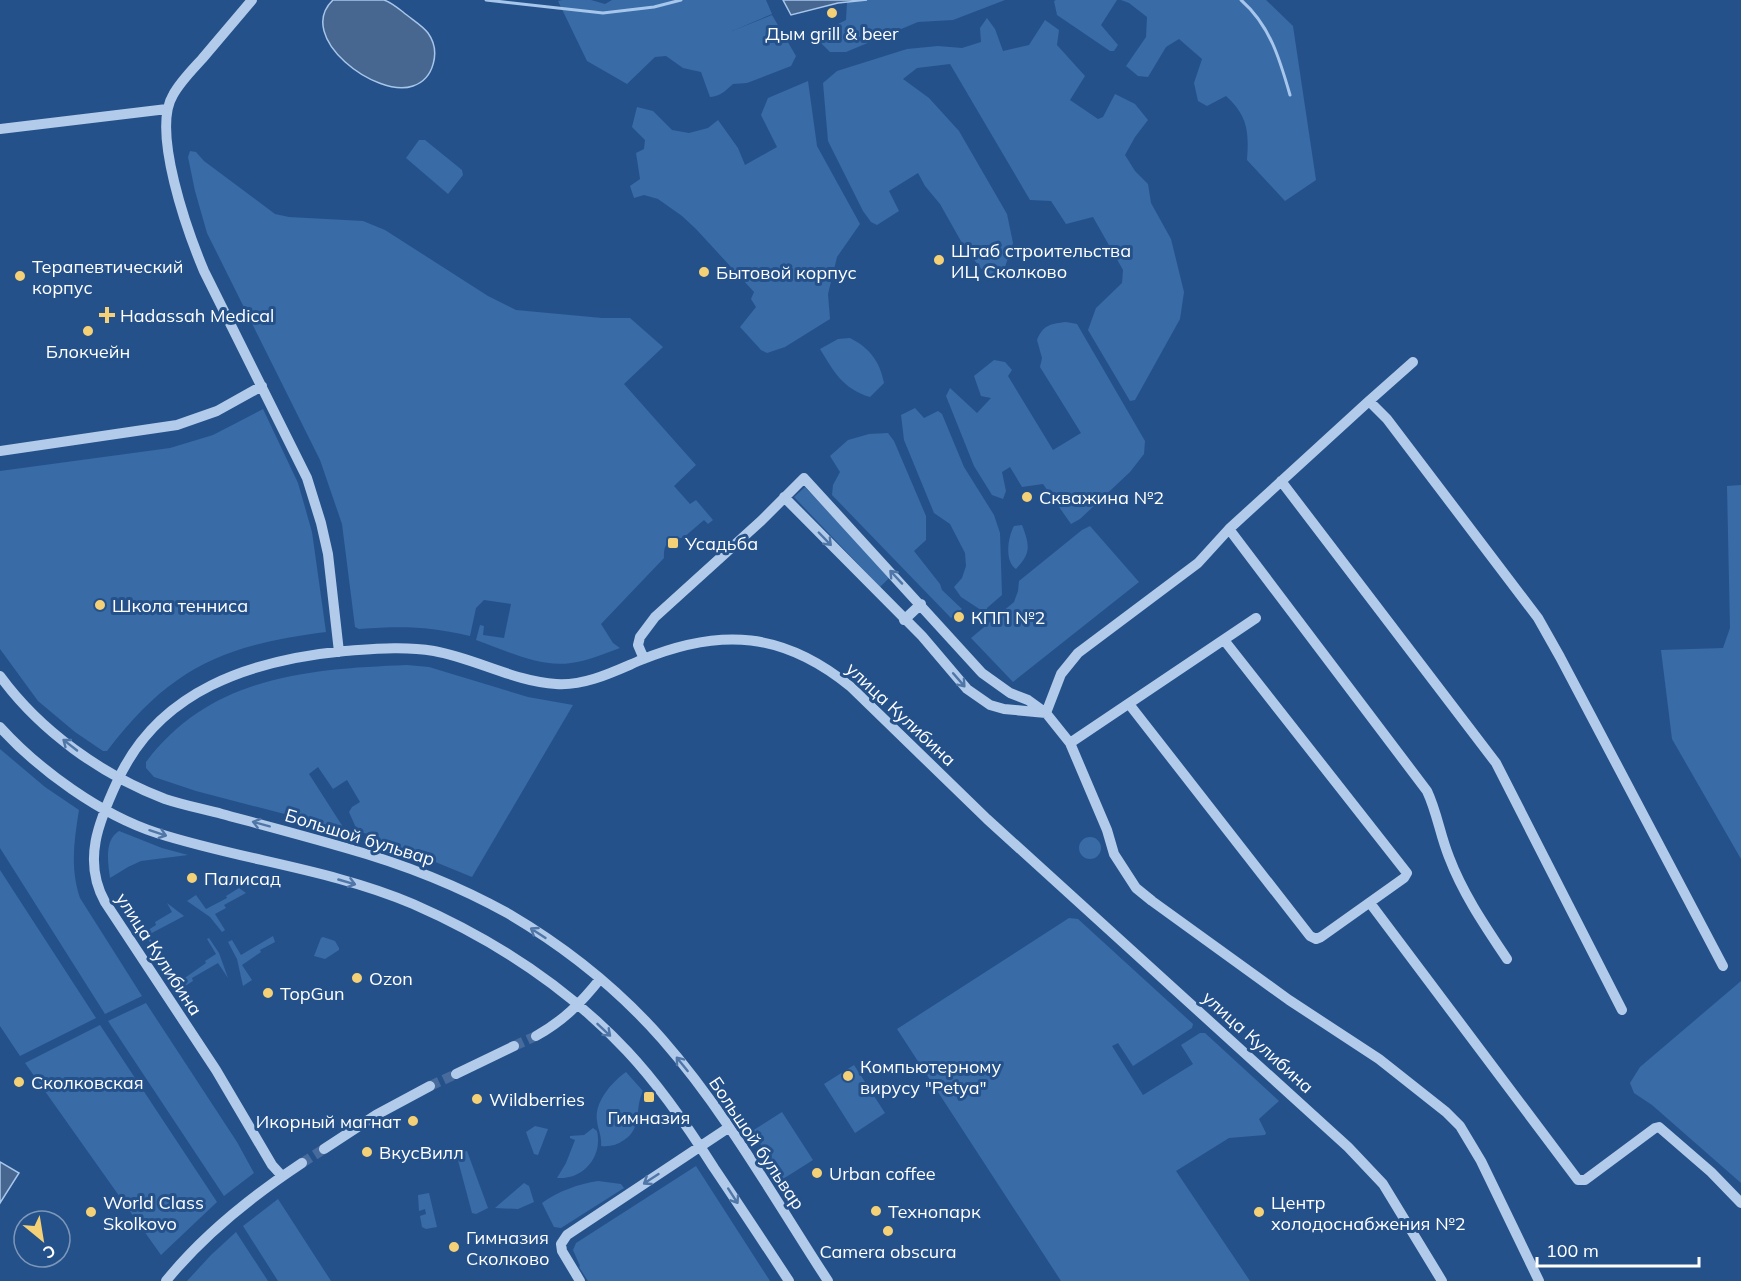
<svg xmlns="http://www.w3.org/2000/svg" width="1741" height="1281" font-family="Mulish,sans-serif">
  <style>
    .green { fill: #396ba7 }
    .water { fill: #486790; stroke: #a6c6eb; stroke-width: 1.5 }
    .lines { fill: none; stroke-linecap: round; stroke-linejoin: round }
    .stream { stroke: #a6c6eb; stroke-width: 3 }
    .minor-tunnel { stroke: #466b9c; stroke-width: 10; stroke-dasharray: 10 5; stroke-linecap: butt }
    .minor { stroke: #b2cbea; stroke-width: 10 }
    .oneway { stroke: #4f76a7 }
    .poi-dot { fill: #f4d076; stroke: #25518a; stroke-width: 2 }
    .labels { text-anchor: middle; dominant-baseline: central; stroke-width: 6; stroke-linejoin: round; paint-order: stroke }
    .poi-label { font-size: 18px; fill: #fff; stroke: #25518a; text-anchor: start }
    .street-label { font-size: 18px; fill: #fff; stroke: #25518a }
  </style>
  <rect width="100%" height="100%" fill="#25518a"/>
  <!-- green -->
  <path class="green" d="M562,0H591L605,4L612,0H766L772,14L732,31L772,15L796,56L791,66L747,83L733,84C725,91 721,96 710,97L701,72L683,68L666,56L655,57L627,84L587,61L558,1Z
    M867,0H1005L953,20L918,22L846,52H830L816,38L830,28L846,20L847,2Z
    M1056,0H1117L1101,25L1118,45L1114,51H1110L1057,15L1054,1Z
    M1121,0H1266L1293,26L1316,180L1285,201L1247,160C1249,132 1248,116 1226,96L1207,106L1198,101L1194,83L1202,59L1179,39L1166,47L1148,77L1138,76L1126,66L1146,37L1147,17L1129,3Z
    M987,18L995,29L1003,51L1029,45L1045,20L1059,30L1057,45L1085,76L1070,100L1098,119L1103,117L1115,94L1135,104L1148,120L1135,137L1125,155L1135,171L1148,184L1151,203L1171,239L1184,292L1180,319L1135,400L1130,401L1088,330L1096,308L1122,283L1123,270L1093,217L1066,224L1051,201L1030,200L950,64L917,68L903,79L929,98L959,131L1007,214L1013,243L1004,270L988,277L966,250L940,204L925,186L918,173L889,191L899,211L877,225L871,222L863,211L828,141L823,83L837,71L907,49L938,46L962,48L981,42L980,28Z
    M808,81L817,146L860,224L837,257L828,294L830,319L785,347L767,353L761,350L740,327L756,307L751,299L754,292L696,229L682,216L658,199L644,195L634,198L630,186L640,179L636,153L644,149L645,140L632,127L637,107L653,111L672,130L689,133L708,128L718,120L738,148L745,165L777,147L761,115L768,98Z
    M419,140H425L462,170L463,175L448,194L406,158Z
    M190,151L196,152L204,161L275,214L289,217L363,221L385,230L488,296L516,310L602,318H630L663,347L624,384L696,465L674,486L690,504L696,500L713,520L708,524L704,520L683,538C669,537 663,544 664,558L601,624L613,643L620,648C604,654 587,661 571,663C540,668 505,650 476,640L480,625L484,626L483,635L504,638L511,604L484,600L476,608L470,636C428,626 401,626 359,629L355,627L342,524L320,460L207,233L195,191L188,157Z
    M1066,322L1077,324L1145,441L1144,454L1130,472L1080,519L1071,524L1043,484L1022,487L1010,467L1002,472L1006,491L1003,499L992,495L974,466L946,396L950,388L977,413L991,398L981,396L974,376L994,360L1005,362L1012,370L1008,376L1053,450L1081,433L1040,367L1042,358L1037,340C1043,325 1050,324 1066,322Z
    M850,338C870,348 880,362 884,383L870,397C843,389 834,372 820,349L838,339Z
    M915,408L924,418L938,411L942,414L964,467L994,515L1000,533L1002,595L987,608V614L961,597L954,587L962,578L966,566L965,553L950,524L934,513L904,440L901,415Z
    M263,409L298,483L312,532L326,632C224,645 171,667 107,751H103L75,732L38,701L0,649V471L170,448L213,435Z
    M888,433L894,441L926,516V540L914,551L940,584L942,590L962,609L951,618L832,495L833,485L840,472L830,456L848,440L869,434Z
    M1741,485V859L1672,739L1661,650L1723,648L1730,628L1727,486Z
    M805,487L890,577L880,587L794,497Z
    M1022,525C1030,546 1031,553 1016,569C1004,561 1008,537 1014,526Z
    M1090,526L1139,582L1013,682L971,638L1014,602L1018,591L1019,581L1082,530Z
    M407,665L429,667L528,697L573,705L472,877L357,830L349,812L352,807L360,802L347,780L333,789L318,767L309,774L343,827L338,828L196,791L154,777L146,768V762C211,676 308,669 407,665Z
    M0,749L45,787L79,810C74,841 70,868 80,898L142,996L105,1014L0,848Z
    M119,831L162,848L188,855L141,861L128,867L110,878C108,863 104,840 119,831Z
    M1079 848a11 11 0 1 1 22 0a11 11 0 1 1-22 0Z
    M0,870L96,1018L20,1056L0,1026Z
    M239,888L246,893L224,905L226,908L215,914L225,930L222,932L210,917L187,901L196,895L206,909L227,898L226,896Z
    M167,903L184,916L148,935L162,958L161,959L131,914L134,912L145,932L156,925L155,922L172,912Z
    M1069,918L1078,919L1193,1024L1192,1028L1133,1066L1118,1043L1112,1046L1143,1095L1193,1064L1181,1045L1200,1033H1205L1279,1101L1259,1119L1266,1133L1265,1135L1229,1138L1176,1171L1250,1281H1061L897,1029Z
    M273,936L275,942L260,950L261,952L242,965L252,980L243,986L237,959L228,942L232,940L241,955Z
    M323,937L335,941L339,948V950L325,959L314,956L321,938Z
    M209,938L219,953L228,978L218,963L192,978L193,981L182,988L188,998H186L174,979L176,978L179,982L206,963L205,961L216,954L207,939Z
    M1741,981V1183L1652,1105L1634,1093L1630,1083L1640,1067Z
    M146,1003L237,1142L254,1173L224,1196L108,1021Z
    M100,1025L217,1202L161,1255L25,1063Z
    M854,1065L885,1113L855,1133L824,1084Z
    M626,1072L643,1091C634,1109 643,1128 624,1140C617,1145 610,1147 601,1146C602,1136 598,1130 597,1121C594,1102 612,1082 626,1072Z
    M782,1112L813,1160L783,1179L752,1131Z
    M535,1126L548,1129L538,1155L534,1154L526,1132Z
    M593,1128L597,1131C603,1157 583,1180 557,1178L566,1163L575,1140L570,1138V1136L584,1135Z
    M467,1151L488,1208L476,1214L472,1213L456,1153Z
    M696,1166L770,1281H588L579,1267L580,1266L573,1250L576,1243Z
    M598,1181L621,1184L624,1188L561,1228L554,1227L542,1203C558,1191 579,1184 598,1181Z
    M524,1183L529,1186L534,1202L518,1209L495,1208Z
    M429,1193L437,1227L426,1229L422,1227L420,1216L426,1214L425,1209L419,1211L418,1195Z
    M278,1199L331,1281H278L243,1226Z
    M236,1232L268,1281H187L211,1255Z"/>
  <!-- water -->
  <path class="water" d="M333,0C346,0 373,0 384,0C390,2 398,8 403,12C411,19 422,25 428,33C441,51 434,79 413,86C377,99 294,37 333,0Z
    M783,0H867L838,3L791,15Z
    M0,1162L19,1173L0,1203Z"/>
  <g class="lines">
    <!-- stream -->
    <path class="stream" d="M486,0L603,13L654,7L681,0
      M1241,0C1270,25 1280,60 1290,95"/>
    <!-- minor-tunnel -->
    <path class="minor-tunnel" d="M514,1046L536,1036
      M430,1086L456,1074
      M302,1163L324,1149"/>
    <!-- minor -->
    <path class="minor" d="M252,0C235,20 219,39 202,59C192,70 180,82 173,95C151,131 188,233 204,271L307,478L321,523L328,554L339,652
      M0,129L167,109
      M1369,401L1413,362
      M0,451L177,425L217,411L262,386
      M1281,481L1496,763L1622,1010
      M784,497L922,636L967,689L990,705L1004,709L1046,713
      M1229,529L1427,791C1437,812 1440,835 1449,857C1463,894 1485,926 1507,959
      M904,620L921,604
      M644,659L638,645L640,637L655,617L761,521L804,478L982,673L1010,693L1028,700L1046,713L1070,743L1107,830L1114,854L1136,888L1152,901L1289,1000L1379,1059L1446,1112L1460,1126L1481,1161L1539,1281
      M0,676C40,731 102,775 165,799C183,805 203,809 222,814C263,825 305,836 346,848C403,864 457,885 509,914C565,947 619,990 662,1039C726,1112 775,1200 828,1281
      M1129,704L1310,936L1316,939L1321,937L1404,878L1407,873L1224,640
      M1046,713L1061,674L1078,653L1198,563L1229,529L1369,401L1387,419L1538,618L1560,657L1723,966
      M0,727C39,770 101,815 157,833C241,860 331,869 413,904C493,939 567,987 627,1051C660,1086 688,1127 714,1168C739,1205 764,1243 789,1281
      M1070,743L1256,618
      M1370,903L1578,1180H1585L1655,1128L1659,1127L1711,1172L1741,1203
      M536,1036C563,1021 581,1003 600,979
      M456,1074L514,1046
      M324,1149L376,1115L430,1086
      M282,1176L272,1165L216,1070L105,902C82,861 99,821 117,782C158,690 251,660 345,651C374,649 404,646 434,651C474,658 516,682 556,684C586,686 615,671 641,660C721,627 784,632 851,687L987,819L1348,1147L1383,1184L1442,1281
      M166,1281C204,1234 252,1196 302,1163
      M580,1281L562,1251L561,1244L567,1235L728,1128"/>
  </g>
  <!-- one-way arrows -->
  <defs><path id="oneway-shaft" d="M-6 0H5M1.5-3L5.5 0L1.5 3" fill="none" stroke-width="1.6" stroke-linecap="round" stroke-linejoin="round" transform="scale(1.5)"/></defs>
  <g class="oneway">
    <use href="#oneway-shaft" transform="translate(825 539) rotate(46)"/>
    <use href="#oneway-shaft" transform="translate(896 577) rotate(-133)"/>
    <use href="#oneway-shaft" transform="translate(959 680) rotate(49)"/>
    <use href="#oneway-shaft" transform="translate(70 745) rotate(-142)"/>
    <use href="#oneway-shaft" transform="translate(261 824) rotate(-165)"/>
    <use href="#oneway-shaft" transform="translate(158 833) rotate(18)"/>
    <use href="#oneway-shaft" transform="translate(347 882) rotate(16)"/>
    <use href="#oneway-shaft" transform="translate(538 933) rotate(-147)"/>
    <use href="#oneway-shaft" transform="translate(604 1030) rotate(43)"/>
    <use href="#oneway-shaft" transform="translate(682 1064) rotate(-129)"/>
    <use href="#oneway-shaft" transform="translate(651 1179) rotate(147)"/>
    <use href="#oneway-shaft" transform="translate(733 1196) rotate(57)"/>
  </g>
  <!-- markers -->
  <g class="poi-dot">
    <circle cx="832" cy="13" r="6"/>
    <circle cx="939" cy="260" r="6"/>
    <circle cx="704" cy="272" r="6"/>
    <circle cx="20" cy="276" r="6"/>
    <path d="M104 306h6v6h6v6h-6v6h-6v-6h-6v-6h6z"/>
    <circle cx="88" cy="331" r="6"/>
    <circle cx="1027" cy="497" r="6"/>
    <rect x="667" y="537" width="12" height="12" rx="3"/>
    <circle cx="100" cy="605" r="6"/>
    <circle cx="959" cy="617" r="6"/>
    <circle cx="192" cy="878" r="6"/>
    <circle cx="357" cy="978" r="6"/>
    <circle cx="268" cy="993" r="6"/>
    <circle cx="848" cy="1076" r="6"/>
    <circle cx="19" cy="1082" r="6"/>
    <rect x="643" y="1091" width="12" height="12" rx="3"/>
    <circle cx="477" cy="1099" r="6"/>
    <circle cx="413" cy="1121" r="6"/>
    <circle cx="367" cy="1152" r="6"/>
    <circle cx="817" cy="1173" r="6"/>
    <circle cx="876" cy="1211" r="6"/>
    <circle cx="91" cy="1212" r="6"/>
    <circle cx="1259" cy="1212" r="6"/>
    <circle cx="888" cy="1231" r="6"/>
    <circle cx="454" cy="1247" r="6"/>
  </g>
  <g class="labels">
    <!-- poi labels -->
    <g class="poi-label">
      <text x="832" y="33" text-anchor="middle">Дым grill &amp; beer</text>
      <text x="951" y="250">Штаб строительства<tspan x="951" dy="21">ИЦ Сколково</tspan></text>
      <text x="32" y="266">Терапевтический<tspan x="32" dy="21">корпус</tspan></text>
      <text x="716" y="272">Бытовой корпус</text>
      <text x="120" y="315">Hadassah Medical</text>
      <text x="88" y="351" text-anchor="middle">Блокчейн</text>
      <text x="1039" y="497">Скважина №2</text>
      <text x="685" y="543">Усадьба</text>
      <text x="112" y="605">Школа тенниса</text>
      <text x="971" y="617">КПП №2</text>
      <text x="204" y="878">Палисад</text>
      <text x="369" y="978">Ozon</text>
      <text x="280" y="993">TopGun</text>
      <text x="860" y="1066">Компьютерному<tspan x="860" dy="21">вирусу "Petya"</tspan></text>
      <text x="31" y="1082">Сколковская</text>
      <text x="489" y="1099">Wildberries</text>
      <text x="649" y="1117" text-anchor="middle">Гимназия</text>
      <text x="401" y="1121" text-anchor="end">Икорный магнат</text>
      <text x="379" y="1152">ВкусВилл</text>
      <text x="829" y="1173">Urban coffee</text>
      <text x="103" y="1202">World Class<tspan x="103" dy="21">Skolkovo</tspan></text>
      <text x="1271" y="1202">Центр<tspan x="1271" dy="21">холодоснабжения №2</tspan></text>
      <text x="888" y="1211">Технопарк</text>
      <text x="466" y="1237">Гимназия<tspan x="466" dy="21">Сколково</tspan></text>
      <text x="888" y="1251" text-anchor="middle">Camera obscura</text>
    </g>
    <!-- street labels -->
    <g class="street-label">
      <text transform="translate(901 714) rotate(43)">улица Кулибина</text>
      <text transform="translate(360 837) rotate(17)">Большой бульвар</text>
      <text transform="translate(159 954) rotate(57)">улица Кулибина</text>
      <text transform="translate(1258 1042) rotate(42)">улица Кулибина</text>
      <text transform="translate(757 1143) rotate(56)">Большой бульвар</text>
    </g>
  </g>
  <!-- north arrow -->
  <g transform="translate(42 1239) rotate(150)"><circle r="28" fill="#25518a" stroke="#7c97b9" stroke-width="1.5"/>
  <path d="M0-4.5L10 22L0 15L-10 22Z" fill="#f4d076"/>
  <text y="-9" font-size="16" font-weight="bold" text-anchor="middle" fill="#ffffff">С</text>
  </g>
  <!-- scale -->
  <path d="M1537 1257v9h162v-9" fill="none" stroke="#ffffff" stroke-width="3"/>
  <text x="1546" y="1257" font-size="18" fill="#ffffff" stroke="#25518a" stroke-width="4.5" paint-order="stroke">100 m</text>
</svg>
